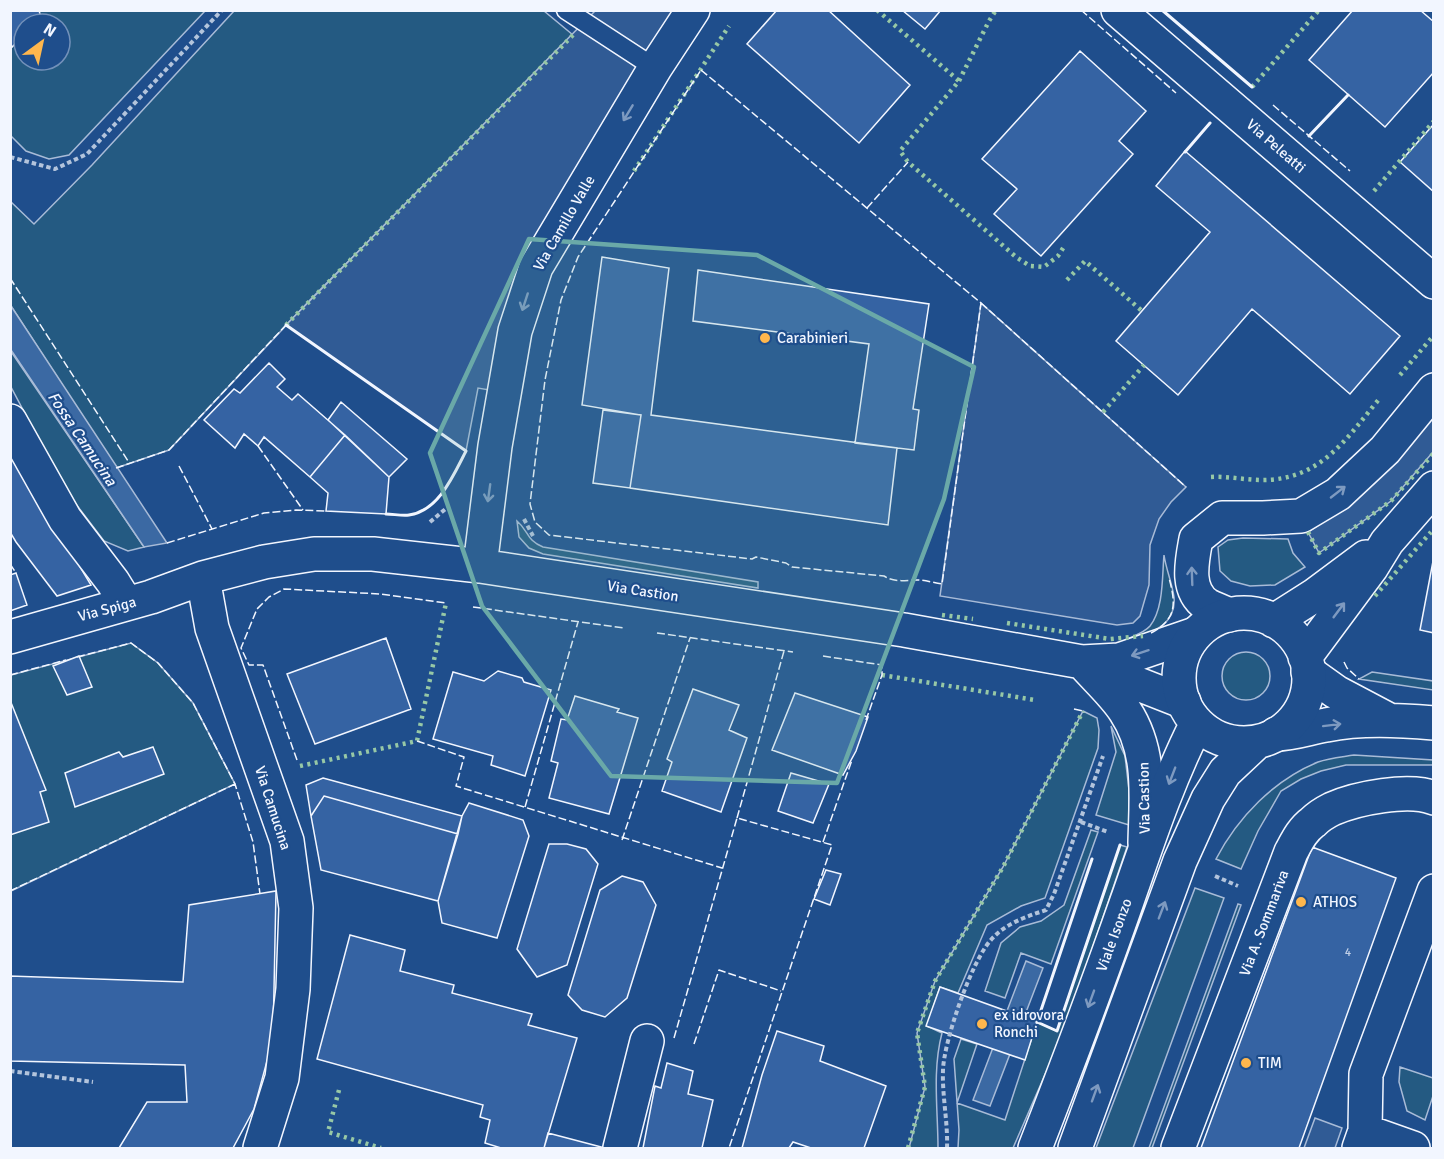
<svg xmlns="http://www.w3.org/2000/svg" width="1444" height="1159" font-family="Signika,sans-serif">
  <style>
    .green { fill: #245a82; stroke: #a8bbd7; stroke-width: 1.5 }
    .parking { fill: #305b95; stroke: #a8bbd7; stroke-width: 1.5 }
    .water { fill: #3b69a3; stroke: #a8bbd7; stroke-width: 1.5 }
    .building { fill: #3563a3; stroke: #f2f6ff; stroke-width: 1.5 }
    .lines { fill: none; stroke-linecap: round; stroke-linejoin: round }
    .lane-casing { stroke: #f2f6ff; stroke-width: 21 }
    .street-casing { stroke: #f2f6ff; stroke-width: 36 }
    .secondary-casing { stroke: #f2f6ff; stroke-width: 36 }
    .path { stroke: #b3c4dc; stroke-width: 4; stroke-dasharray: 4.5 3; stroke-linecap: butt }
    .lane { stroke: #1f4e8c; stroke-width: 18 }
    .street { stroke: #1f4e8c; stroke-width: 33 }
    .secondary { stroke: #1f4e8c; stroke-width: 33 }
    .hedge { stroke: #97c8a6; stroke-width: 4.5; stroke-dasharray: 3 4.5; stroke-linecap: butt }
    .fence { stroke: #f2f6ff; stroke-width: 1.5; stroke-dasharray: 8 3; stroke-linecap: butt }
    .wall { stroke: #f2f6ff; stroke-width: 3 }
    .oneway { stroke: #7e9ac0 }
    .marked { fill: #6aa9a8; fill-opacity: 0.2; stroke: #6aa9a8; stroke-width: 4.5; stroke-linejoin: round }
    .poi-dot { fill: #ffb74d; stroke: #1f4e8c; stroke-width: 2 }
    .labels { text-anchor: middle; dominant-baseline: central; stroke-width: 4.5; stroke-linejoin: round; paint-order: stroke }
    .number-label { font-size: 12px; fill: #c3d1e8 }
    .street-label { font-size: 15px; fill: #f2f6ff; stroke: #1f4e8c }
    .poi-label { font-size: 15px; fill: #f2f6ff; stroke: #1f4e8c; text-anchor: start }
    .water-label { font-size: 16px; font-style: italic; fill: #f2f6ff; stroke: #1f4e8c }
  </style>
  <rect width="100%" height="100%" fill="#1f4e8c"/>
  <!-- green -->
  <path class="green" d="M39,11H205L69,155L49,159L26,151L11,136L10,49L24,35V60H60V24H35Z
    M234,11H544L573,35L310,300L169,450L116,468L11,306L10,201L34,224L92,165Z
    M10,350L144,547L128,551L104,541L66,491L11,387Z
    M517,521C529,531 526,540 543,547L758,582V588L543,554L529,548L519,537Z
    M1243,538L1288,539L1293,553L1305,567L1275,585L1250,586L1231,581L1220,571L1218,547L1228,540Z
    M1164,555C1166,569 1172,583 1174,597C1177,626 1147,636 1125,640C1133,636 1144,633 1150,626C1164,608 1162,576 1164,555Z
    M131,643L158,663L193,703L235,784L11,891V675Z
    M1222 676a24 24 0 1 1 48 0a24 24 0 1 1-48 0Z
    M1372,672L1433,681V690L1359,679Z
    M1083,711L1097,718L1099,730L1098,748L1045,898L1021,906L987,925L958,993L940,987L927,1026L942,1033C932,1071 938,1110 938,1148H909L925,1087L917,1033L935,981L1003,867Z
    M1111,726L1125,756L1129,790V825L1096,815L1116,752Z
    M1354,755L1433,760V765H1346L1321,771L1301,779L1281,791L1258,831L1241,869L1216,859C1238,817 1274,780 1318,762C1329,758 1342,757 1354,755Z
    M1091,830L1098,832L1051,964L1021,953L1005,998L985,991L1001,943L1020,927L1041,921L1064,905Z
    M1120,845L1127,847L1064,1031L1013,1148H958L959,1130L954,1059L961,1039L977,1044L957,1103L1005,1120L1037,1022L1057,1031Z
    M1195,888L1224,898L1133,1148H1096Z
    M1238,904L1241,905L1152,1148H1149Z
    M1400,1067L1433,1078V1096L1425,1120L1407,1111L1399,1082Z"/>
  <!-- parking -->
  <path class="parking" d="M595,11H680L517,270L495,353L489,390L478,388L466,451L286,325Z
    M981,303L1186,487L1171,502L1159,519L1150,545L1149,585L1140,616L1133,623L1117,625L940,596Z
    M1433,416V452L1391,501L1319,553L1308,532L1355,501L1391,465Z
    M1315,1118L1342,1128L1335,1148H1304Z"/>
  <!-- water -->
  <path class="water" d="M11,306L167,543L144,547L11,350Z
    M1026,961L1043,968L990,1106L973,1100Z"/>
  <!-- building -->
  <path class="building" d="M10,10H39L41,18L35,24H24V35L10,49Z
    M777,10H828L910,85L859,143L747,44Z
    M902,10H941L925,29Z
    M1353,10H1420L1434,22V72L1385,127L1309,60Z
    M1080,51L1146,111L1119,141L1133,154L1041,256L994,214L1017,189L982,159Z
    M1434,124V192L1400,162Z
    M1185,151L1400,336L1350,394L1252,309L1178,395L1116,341L1210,232L1156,186Z
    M602,257L669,268L651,415L897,448L888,525L630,488L641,415L582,405Z
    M698,270L929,304L913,409L919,410L914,450L855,443L869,344L693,321Z
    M269,363L285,379L277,387L292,400L298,394L345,435L310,477L264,437L258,446L244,434L235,448L204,420L234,389L240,393Z
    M341,402L407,459L389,477L328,420Z
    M603,410L641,415L630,488L593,483Z
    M345,435L389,477L386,514L326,511L328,493L310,477Z
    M10,449L35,492L91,585L57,596L16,542L10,532Z
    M1434,556V633L1420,630Z
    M16,573L27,605L10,611V575Z
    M386,638L411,709L315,744L287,674Z
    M79,656L92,687L67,695L53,666Z
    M498,671L522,678L524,682L551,690L525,776L491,765L493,756L433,739L453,672L484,681Z
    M693,689L739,705L729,730L747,738L721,812L662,791L672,762L667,759Z
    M795,693L868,717L856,751L843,775L772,750Z
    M575,696L619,709L617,712L638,718L609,814L549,798L558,763L551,761L561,719L567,720Z
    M10,700L46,790L40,792L49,822L10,835Z
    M153,747L164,774L75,807L65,773L119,752L123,757Z
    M791,773L829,784L813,823L778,811Z
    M323,778L462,816L458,834L324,796L311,816L306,785Z
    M324,796L458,834L438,901L321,870L311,816Z
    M469,803L523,820L529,836L497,938L442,923L438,901L462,816Z
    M549,844H567L586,849L598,864L567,965L537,977L517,949Z
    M1312,847L1396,878L1299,1148H1201Z
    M826,870L841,874L830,905L814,899Z
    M622,876L643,882L656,905L627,998L605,1017L582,1010L568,995L600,890Z
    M276,891L273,1039L254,1109L233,1148H119L147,1102H187L185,1065L10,1061V976L183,982L189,905Z
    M350,935L405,950L400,971L454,985L452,993L532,1014L528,1025L577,1038L544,1148H501L485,1143L490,1120L480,1117L483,1105L317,1059Z
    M940,987L1037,1022L1025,1060L926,1026Z
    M777,1031L824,1046L820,1061L886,1086L864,1148H811L793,1142L789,1148H742L762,1075Z
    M667,1063L693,1071L688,1094L713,1100L702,1148H643L655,1086L661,1088Z
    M548,1133L605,1148H544Z"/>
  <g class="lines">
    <defs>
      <path id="lane" d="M566,10L655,68"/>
      <path id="street" d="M1118,10L1434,282
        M10,421L65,519L113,582L126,603
        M480,566L495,446L515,331L536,267L655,68L693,10
        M203,578L212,628L287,841L296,908L293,989L282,1078L260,1148
        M1229,615C1222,611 1214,609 1207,605C1185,590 1192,561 1196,539L1222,518H1263L1301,516L1338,494L1385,450L1434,390
        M10,637L151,597L203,578L264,562L314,554H373L480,566L904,630L1082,662L1184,702
        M1308,672L1336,692L1389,720
        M1276,734C1293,734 1309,728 1326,725C1361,718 1398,720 1434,723
        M1145,843C1146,797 1152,752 1125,711C1114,694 1096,678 1082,662L1119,660L1195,634
        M1365,1131L1413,1148
        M620,1148L647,1041
        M1178,1148L1291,852C1297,841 1302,830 1313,822C1318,817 1326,812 1332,809C1357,798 1409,788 1434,798
        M1359,1148L1365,1131L1366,1074L1434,891"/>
      <path id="secondary" d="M1179 678a65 65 0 1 1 130 0a65 65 0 1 1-130 0Z
        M1274,621L1315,595L1366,557
        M1305,657L1371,568L1387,542L1434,488
        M1035,1148C1067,1066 1098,984 1127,901C1148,841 1168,780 1197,723
        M1075,1148L1180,861L1208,799L1225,772L1257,742"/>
    </defs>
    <!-- lane casing -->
    <use href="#lane" class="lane-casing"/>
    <!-- street casing -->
    <use href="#street" class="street-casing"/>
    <!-- secondary casing -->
    <use href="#secondary" class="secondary-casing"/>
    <!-- path -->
    <path class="path" d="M10,157L55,169L87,154L222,10
      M524,519L533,536
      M430,522L449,506
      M1081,822L1108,832
      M1215,876L1238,886
      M10,1071L93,1082
      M947,1148C948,1122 942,1096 943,1070C944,1041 971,963 990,941C1004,924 1025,917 1046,910L1054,894L1103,756"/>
    <!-- lane -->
    <use href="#lane" class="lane"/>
    <!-- street -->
    <use href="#street" class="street"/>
    <!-- secondary -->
    <use href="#secondary" class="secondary"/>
    <!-- hedge -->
    <path class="hedge" d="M877,10L959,81L900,151L908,162L1016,257L1030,266L1044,267L1058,256L1065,245
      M959,81L989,21L996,10
      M1252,87L1319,10
      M634,171L729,26
      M1374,191L1434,121
      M1067,280L1085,261L1142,311
      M286,325L573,35
      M1400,375L1434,335
      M1103,412L1144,365
      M1211,477C1228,476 1245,480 1262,480C1321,480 1346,439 1380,398
      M1308,532L1319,553L1391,501L1434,453
      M1375,596L1431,532
      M942,615L973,619
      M1007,623L1110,639L1143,636
      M882,675L1035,700
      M300,766L417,741L446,603
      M339,1090L328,1132L381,1148
      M908,1148L925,1087L917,1033L935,981L1003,867L1083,711"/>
    <!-- fence -->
    <path class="fence" d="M1081,10L1176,93
      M701,70L981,303L942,584C934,583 926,580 917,580C906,580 895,583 884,576L792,567L786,563L756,557L752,559L549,535L535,522L530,504L545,380L561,300L578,257Z
      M1273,105L1350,171
      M867,208L908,162
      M10,278L130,464
      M981,303L1186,487
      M258,446L303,510
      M179,466L212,529
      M116,468L169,450L286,325
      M167,543L264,513L296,510L326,511
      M10,564L16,573
      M473,607L624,628
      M657,633L793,652
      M1151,633C1177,619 1176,604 1169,578
      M823,656L882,665V675L866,720
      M77,657L131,643L158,663L193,703L235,784L253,842L260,894
      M1344,662L1347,668L1359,679
      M10,675L66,660
      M1074,709L1083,711
      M417,741L464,757L456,786L722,868
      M297,760L263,665H249L241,648L257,609L269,597L284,589L381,594L446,603
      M525,807L578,622
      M737,818L784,651
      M622,840L690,638
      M823,842L852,760
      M10,891L235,784
      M674,1038L737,818L832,845L729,1148
      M694,1044L719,970L781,991"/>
    <!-- wall -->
    <path class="wall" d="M1162,10L1252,87
      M1309,136L1348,95
      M1185,152L1210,123
      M286,325L466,451C454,474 439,511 409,515C402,516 393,514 386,514
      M1092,859L1037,1022L1057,1031L1120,845"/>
  </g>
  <!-- one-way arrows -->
  <defs><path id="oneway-shaft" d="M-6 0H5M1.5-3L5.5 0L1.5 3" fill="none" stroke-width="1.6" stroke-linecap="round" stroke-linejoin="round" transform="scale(1.5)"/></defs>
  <g class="oneway">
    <use href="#oneway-shaft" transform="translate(628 113) rotate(121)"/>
    <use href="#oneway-shaft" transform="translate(525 302) rotate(108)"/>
    <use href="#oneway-shaft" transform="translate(1338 492) rotate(-38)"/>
    <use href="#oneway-shaft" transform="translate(489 493) rotate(98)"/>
    <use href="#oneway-shaft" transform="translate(1192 576) rotate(-92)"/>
    <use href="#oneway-shaft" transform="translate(1339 610) rotate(-53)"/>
    <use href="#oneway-shaft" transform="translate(1140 653) rotate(162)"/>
    <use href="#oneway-shaft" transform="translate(1332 725) rotate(-7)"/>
    <use href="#oneway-shaft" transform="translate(1172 776) rotate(111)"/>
    <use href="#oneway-shaft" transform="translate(1162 910) rotate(-69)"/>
    <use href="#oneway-shaft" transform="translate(1091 999) rotate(110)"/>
    <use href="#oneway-shaft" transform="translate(1095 1093) rotate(-70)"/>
  </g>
  <!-- marked area -->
  <path class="marked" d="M529,239L757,255L974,367L944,499L837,783L611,776L482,606L430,453Z"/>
  <!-- markers -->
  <g class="poi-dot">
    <circle cx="765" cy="338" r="6"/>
    <circle cx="1301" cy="902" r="6"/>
    <circle cx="982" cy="1024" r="6"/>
    <circle cx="1246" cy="1063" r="6"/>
  </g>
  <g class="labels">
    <!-- number labels -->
    <g class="number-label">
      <text x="1348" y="952">4</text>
    </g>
    <!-- street labels -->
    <g class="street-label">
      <text transform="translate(1276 146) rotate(41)">Via Peleatti</text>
      <text transform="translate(564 223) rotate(-60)">Via Camillo Valle</text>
      <text transform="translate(643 591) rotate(9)">Via Castion</text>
      <text transform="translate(107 609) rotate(-15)">Via Spiga</text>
      <text transform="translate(1144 798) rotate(-91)">Via Castion</text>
      <text transform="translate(273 808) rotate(72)">Via Camucina</text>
      <text transform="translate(1264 923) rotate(-69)">Via A. Sommariva</text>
      <text transform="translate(1114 935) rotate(-70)">Viale Isonzo</text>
    </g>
    <!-- poi labels -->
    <g class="poi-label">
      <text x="777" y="338">Carabinieri</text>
      <text x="1313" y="902">ATHOS</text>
      <text x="994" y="1015">ex idrovora<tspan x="994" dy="17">Ronchi</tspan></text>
      <text x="1258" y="1063">TIM</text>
    </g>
    <!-- water labels -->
    <g class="water-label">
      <text transform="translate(82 439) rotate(56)">Fossa Camucina</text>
    </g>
  </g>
  <!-- border -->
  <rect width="1444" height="1159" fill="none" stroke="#f2f6ff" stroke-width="24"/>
  <!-- north arrow -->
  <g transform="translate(42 42) rotate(33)"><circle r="28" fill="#1f4e8c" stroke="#7391ba" stroke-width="1.5"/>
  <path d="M0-4.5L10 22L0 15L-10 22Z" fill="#ffb74d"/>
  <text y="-9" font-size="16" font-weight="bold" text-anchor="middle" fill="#f2f6ff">N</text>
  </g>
</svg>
